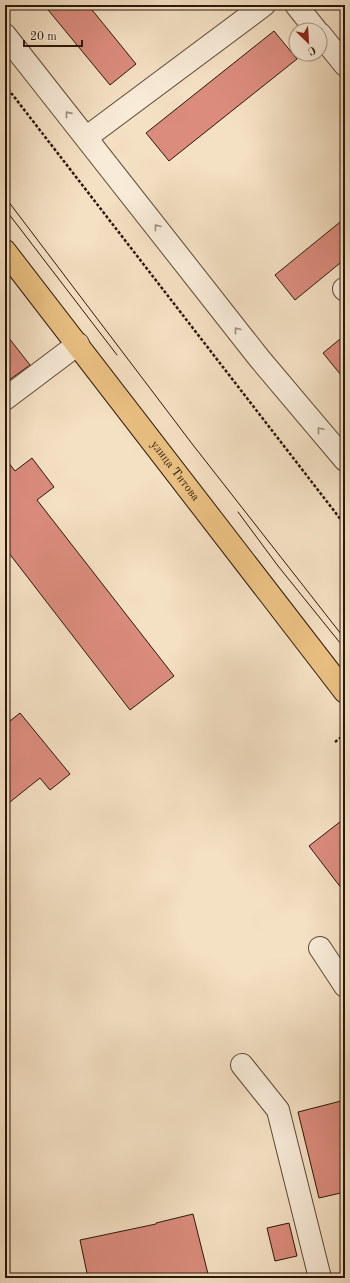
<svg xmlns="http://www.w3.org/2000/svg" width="350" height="1283" font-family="'Old Standard TT',serif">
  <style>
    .building { fill: #db8c7d; stroke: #2b1709 }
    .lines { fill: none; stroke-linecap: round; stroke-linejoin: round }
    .minor-casing { stroke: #5d4938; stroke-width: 24 }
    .major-casing { stroke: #2b1709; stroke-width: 24 }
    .path { stroke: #2b1709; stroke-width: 2.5; stroke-dasharray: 3 2; stroke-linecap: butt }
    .minor { stroke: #f8ebd8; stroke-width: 22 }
    .major { stroke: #eac082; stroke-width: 22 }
    .tram { stroke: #2b1709; stroke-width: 1 }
    .oneway { stroke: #9c8c7b }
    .labels { text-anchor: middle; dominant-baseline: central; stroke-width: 3; stroke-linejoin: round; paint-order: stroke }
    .street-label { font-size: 12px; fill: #2b1709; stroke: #f8ebd8 }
  </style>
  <rect width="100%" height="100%" fill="#f4e0c3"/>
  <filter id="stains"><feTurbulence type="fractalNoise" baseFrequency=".005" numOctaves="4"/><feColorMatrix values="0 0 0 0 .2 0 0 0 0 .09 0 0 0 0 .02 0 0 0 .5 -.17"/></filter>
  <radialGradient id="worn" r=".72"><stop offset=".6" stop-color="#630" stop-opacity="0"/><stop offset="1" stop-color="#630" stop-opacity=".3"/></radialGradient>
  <!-- building -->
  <path class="building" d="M44,5H88L136,64L110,85Z
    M274,31L297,59L169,161L146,133Z
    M345,218V259L295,300L275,275Z
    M5,333L30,365L5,383Z
    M345,335V380L323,353Z
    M5,458L15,471L32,458L54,487L37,500L174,676L130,710L5,548Z
    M20,713L70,774L50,790L40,778L5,806V725Z
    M345,818V893L309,846Z
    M345,1100V1192L319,1198L298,1112Z
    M193,1214L209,1278H88L80,1240L156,1224V1223Z
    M289,1223L297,1256L275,1261L267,1228Z"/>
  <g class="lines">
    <defs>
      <path id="minor" d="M296,5L316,30
        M320,34L345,65
        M5,35L259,358L345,460
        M87,137L264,5
        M344,289L345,290
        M5,399L78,344
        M320,948L345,986
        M242,1065L278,1110L320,1278"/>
      <g id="major">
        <path id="s1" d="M5,251L345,692"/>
      </g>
    </defs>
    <!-- minor casing -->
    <use href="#minor" class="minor-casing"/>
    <!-- major casing -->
    <use href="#major" class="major-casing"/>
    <!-- path -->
    <path class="path" d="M5,85L345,525
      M335,742L345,734"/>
    <!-- minor -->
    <use href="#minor" class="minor"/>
    <!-- major -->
    <use href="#major" class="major"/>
    <!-- tram -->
    <path class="tram" d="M5,197L193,445L345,639
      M5,209L117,355
      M238,512L278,566L345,649"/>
  </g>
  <!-- one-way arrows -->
  <defs><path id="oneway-chevron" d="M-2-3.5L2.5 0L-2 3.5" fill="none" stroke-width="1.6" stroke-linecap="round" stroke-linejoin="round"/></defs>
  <g class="oneway">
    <use href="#oneway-chevron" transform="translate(68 114) rotate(-129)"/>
    <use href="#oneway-chevron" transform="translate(157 227) rotate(-128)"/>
    <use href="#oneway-chevron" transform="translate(237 330) rotate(-128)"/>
    <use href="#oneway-chevron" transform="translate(320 430) rotate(-130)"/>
  </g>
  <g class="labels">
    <!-- street labels -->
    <g class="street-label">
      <text stroke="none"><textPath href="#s1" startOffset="278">улица Титова</textPath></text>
    </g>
  </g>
  <!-- margin -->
  <rect width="350" height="1283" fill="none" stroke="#f4e0c3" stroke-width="20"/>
  <rect x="6" y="6" width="338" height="1271" fill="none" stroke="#2b1709" stroke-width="2"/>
  <rect x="10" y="10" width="330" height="1263" fill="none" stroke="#2b1709"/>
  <!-- north arrow -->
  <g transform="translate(308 42) rotate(155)"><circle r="19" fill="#f8ebd8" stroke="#a69685"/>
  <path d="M0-3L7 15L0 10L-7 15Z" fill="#8f2418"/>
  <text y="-6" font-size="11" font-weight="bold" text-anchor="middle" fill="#2b1709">С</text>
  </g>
  <!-- scale -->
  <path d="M24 40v6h58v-6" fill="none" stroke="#2b1709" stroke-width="2"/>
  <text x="30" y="40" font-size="12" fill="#2b1709" stroke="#f8ebd8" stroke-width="3" paint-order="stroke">20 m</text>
  <rect width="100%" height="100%" filter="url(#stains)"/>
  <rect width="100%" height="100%" fill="url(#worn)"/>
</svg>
